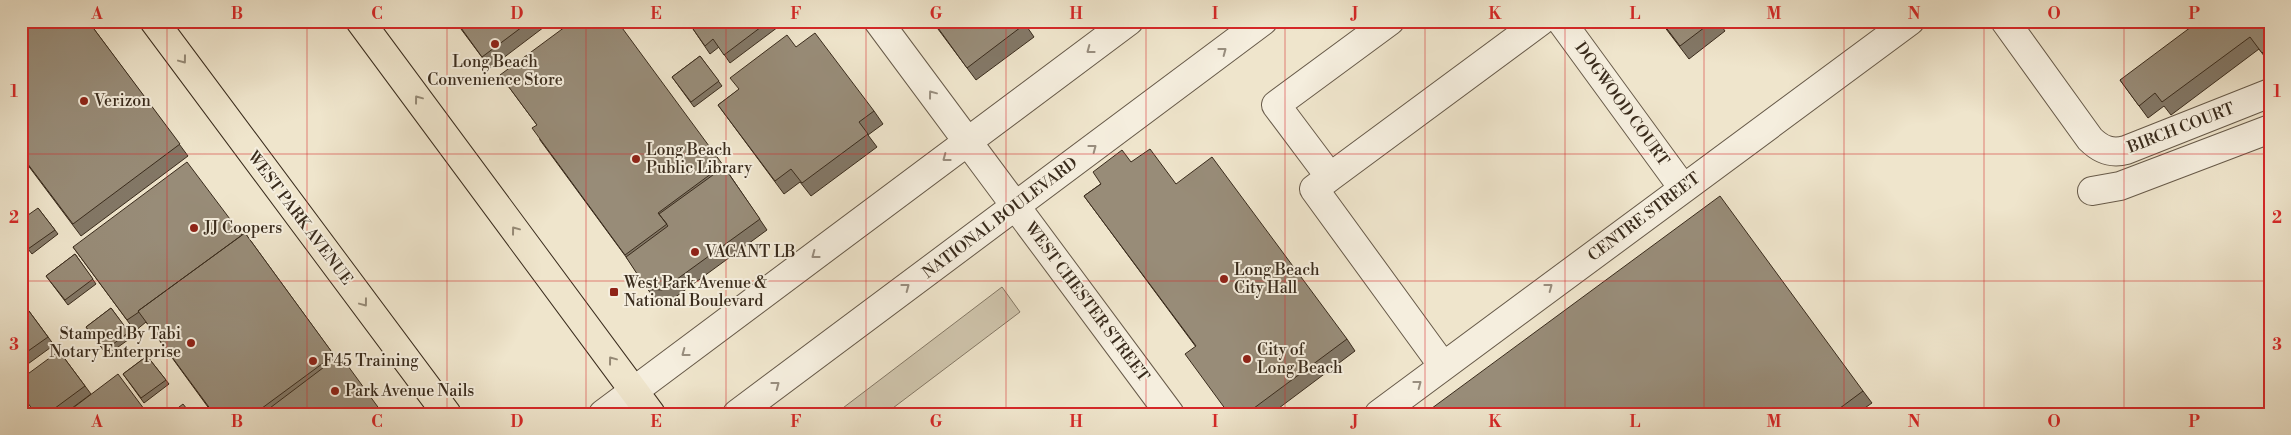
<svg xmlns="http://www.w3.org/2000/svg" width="2291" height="435" font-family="'Libre Bodoni',serif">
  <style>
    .grass { fill: #d0c6ae; stroke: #857966 }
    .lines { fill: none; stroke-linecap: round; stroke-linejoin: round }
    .minor-casing { stroke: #675a49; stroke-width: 30 }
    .highway-casing { stroke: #3a2c1d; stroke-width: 30 }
    .minor { stroke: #f5eede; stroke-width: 28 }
    .highway { stroke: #efe5cc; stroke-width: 28 }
    .wall { fill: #837867; stroke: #3a2c1d }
    .building { fill: #988c78; stroke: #3a2c1d }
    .oneway { stroke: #988d7e }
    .oneway2 { stroke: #948874 }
    .grid { fill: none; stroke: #d62828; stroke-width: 1; stroke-opacity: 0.55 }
    .poi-dot { fill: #8f2418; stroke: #f5eede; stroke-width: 2 }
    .labels { text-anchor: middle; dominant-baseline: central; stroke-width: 4; stroke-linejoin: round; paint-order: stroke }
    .poi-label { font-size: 16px; fill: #3a2c1d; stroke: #f5eede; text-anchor: start }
    .street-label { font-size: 16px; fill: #3a2c1d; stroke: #f5eede }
    .neatline { fill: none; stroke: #d62828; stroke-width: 2 }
    .grid-label { font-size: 16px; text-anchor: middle; font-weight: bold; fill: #d62828 }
  </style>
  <rect width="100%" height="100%" fill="#efe5cc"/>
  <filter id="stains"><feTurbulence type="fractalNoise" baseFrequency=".004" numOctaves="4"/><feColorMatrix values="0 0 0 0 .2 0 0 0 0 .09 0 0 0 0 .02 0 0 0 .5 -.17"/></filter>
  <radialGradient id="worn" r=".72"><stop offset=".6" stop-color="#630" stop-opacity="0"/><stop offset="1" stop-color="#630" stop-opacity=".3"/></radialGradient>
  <!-- grass -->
  <path class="grass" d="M1002,287L1020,312L885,414H835Z"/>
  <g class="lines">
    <defs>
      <path id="minor" d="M878,21L1170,414
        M1390,21L1276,105L1330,177L1541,21
        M1561,21L1683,188
        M2005,21L2090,139C2101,150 2112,154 2126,150L2270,93
        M1330,177L1314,189L1443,366
        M2092,191L2120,186L2270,129
        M603,414L1129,21
        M737,414L1263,21
        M1379,414L1910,21"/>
      <path id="highway" d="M154,21L447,414
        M360,21L651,414"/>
    </defs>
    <!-- minor casing -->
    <use href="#minor" class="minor-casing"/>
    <!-- highway casing -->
    <use href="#highway" class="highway-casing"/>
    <!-- minor -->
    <use href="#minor" class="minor"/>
    <!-- highway -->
    <use href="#highway" class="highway"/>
  </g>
  <!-- wall -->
  <path class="wall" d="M21,21H88L188,156L81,236L21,156Z
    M455,21H552L490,68Z
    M678,21H686L681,25Z
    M697,21H786L730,63L719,47L710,54L691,26Z
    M932,21H1023L1034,37L976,80Z
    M1660,21H1718L1725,31L1689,59Z
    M2270,21V64L2259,49L2171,115L2164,106L2148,118L2120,80Z
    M796,47L874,111L883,124L868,135L877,147L811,196L800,182L784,194L718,105Z
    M700,56L722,86L694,107L672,77Z
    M500,75L723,165L767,230L670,301L655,300L629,261L540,140L537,125Z
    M1131,162L1176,184L1347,339L1355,351L1271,414H1229L1196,347L1084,196Z
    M38,208L58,234L32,254L21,240Z
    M245,233L336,358L383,414H213L146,322L135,331L73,247L242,235Z
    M75,254L96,284L68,305L46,276Z
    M23,303L54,345L21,369V304Z
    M111,308L132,337L107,355L86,327Z
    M59,351L91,394L64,414H36Z
    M147,356L169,384L144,403L123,374Z
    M1863,391L1872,403L1856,414H1424Z"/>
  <!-- building -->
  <path class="building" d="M29,21H88L180,144L73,224L21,155V27Z
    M456,21H530L482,57Z
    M573,21H617L723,165L658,213L667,224L625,255L532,128L537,125L500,75Z
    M697,21H769L724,55L713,39L705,46L691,26Z
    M933,21H1023L1025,24L967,68Z
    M1661,21H1713L1680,46Z
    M2199,21H2270V47L2262,53L2250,37L2162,102L2155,93L2139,106L2120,80Z
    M815,33L874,111L859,122L868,134L802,183L791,169L775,181L718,105L739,89L730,78L787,35L796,47Z
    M700,56L719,81L691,102L672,77Z
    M1150,149L1176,184L1212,157L1347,339L1246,414H1229L1185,354L1196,346L1084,196L1101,184L1093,172L1122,150L1131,162Z
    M187,162L242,235L138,311L139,312L127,320L73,247Z
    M724,167L760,219L662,290L647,289L626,257L668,226L659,214Z
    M1720,196L1863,391L1832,414H1424Z
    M38,208L55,230L28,249L21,240V220Z
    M245,233L334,355L254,414H214L138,311Z
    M75,254L93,279L65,300L46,276Z
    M23,303L48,337L21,356V304Z
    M111,308L129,332L104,351L86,327Z
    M59,351L85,386L47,414H36L21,394V379Z
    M340,355L383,414H262Z
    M147,356L166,380L141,398L123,374Z
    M118,374L147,413L146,414H65Z
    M183,404L191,414H170Z"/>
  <!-- one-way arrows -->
  <defs><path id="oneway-chevron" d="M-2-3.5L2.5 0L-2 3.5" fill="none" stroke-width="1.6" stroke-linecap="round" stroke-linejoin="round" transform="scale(1.25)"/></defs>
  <g class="oneway">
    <use href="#oneway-chevron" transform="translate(1090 50) rotate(143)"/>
    <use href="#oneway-chevron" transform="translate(1223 51) rotate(-37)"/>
    <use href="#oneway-chevron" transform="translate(932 94) rotate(-127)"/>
    <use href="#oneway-chevron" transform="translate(1093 148) rotate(-37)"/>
    <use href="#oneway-chevron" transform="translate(946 158) rotate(143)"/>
    <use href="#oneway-chevron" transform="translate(815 255) rotate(143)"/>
    <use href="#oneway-chevron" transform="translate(906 287) rotate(-37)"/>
    <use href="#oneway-chevron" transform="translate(1549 287) rotate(-37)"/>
    <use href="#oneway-chevron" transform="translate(685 353) rotate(143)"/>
    <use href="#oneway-chevron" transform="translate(1418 384) rotate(-37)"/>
    <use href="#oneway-chevron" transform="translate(776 385) rotate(-37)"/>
  </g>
  <g class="oneway2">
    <use href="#oneway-chevron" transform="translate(183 60) rotate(53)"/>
    <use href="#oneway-chevron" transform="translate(418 99) rotate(-127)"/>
    <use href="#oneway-chevron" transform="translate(515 230) rotate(-127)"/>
    <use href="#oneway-chevron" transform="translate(364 303) rotate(53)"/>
    <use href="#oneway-chevron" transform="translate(612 360) rotate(-127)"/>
  </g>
  <!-- grid -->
  <path class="grid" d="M167,21V414M307,21V414M447,21V414M586,21V414M726,21V414M866,21V414M1006,21V414M1146,21V414M1285,21V414M1425,21V414M1565,21V414M1704,21V414M1844,21V414M1984,21V414M2124,21V414M21,154H2270M21,281H2270"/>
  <!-- markers -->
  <g class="poi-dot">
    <circle cx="495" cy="44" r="5"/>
    <circle cx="84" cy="101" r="5"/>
    <circle cx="636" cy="159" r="5"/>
    <circle cx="194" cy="228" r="5"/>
    <circle cx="695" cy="252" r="5"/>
    <circle cx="1224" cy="279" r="5"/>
    <rect x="609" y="287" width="10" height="10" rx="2.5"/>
    <circle cx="191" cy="343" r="5"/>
    <circle cx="1247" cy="359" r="5"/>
    <circle cx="313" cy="361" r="5"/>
    <circle cx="335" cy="391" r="5"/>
  </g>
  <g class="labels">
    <!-- poi labels -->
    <g class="poi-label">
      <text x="495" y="62" text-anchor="middle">Long Beach<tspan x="495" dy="18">Convenience Store</tspan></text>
      <text x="94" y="101">Verizon</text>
      <text x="646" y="150">Long Beach<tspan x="646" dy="18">Public Library</tspan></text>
      <text x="204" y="228">JJ Coopers</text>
      <text x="705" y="252">VACANT LB</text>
      <text x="1234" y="270">Long Beach<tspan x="1234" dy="18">City Hall</tspan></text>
      <text x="624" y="283">West Park Avenue &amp;<tspan x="624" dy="18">National Boulevard</tspan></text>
      <text x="181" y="334" text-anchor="end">Stamped By Tabi<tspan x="181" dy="18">Notary Enterprise</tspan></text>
      <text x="1257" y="350">City of<tspan x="1257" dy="18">Long Beach</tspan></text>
      <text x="323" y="361">F45 Training</text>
      <text x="345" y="391">Park Avenue Nails</text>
    </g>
    <!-- street labels -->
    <g class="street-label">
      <text transform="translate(1622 104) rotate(54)">DOGWOOD COURT</text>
      <text transform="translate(2181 128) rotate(-21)">BIRCH COURT</text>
      <text transform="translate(1644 217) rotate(-37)">CENTRE STREET</text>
      <text transform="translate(300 218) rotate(53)">WEST PARK AVENUE</text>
      <text transform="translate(1000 218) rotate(-37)">NATIONAL BOULEVARD</text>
      <text transform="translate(1087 302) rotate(53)">WEST CHESTER STREET</text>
    </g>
  </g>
  <!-- margin -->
  <rect width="2291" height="435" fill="none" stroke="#efe5cc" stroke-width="55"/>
  <rect x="28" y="28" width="2236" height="380" class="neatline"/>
  <g class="grid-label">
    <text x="97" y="19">A</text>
    <text x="237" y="19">B</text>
    <text x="377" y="19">C</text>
    <text x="517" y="19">D</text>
    <text x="656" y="19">E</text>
    <text x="796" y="19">F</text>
    <text x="936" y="19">G</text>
    <text x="1076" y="19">H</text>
    <text x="1215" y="19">I</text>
    <text x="1355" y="19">J</text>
    <text x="1495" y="19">K</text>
    <text x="1635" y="19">L</text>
    <text x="1774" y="19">M</text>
    <text x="1914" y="19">N</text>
    <text x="2054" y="19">O</text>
    <text x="2194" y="19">P</text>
    <text x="14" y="97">1</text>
    <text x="2277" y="97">1</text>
    <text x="14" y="223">2</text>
    <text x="2277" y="223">2</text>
    <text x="14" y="350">3</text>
    <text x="2277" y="350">3</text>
    <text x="97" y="427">A</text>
    <text x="237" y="427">B</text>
    <text x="377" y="427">C</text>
    <text x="517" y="427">D</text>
    <text x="656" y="427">E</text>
    <text x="796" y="427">F</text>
    <text x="936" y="427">G</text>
    <text x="1076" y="427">H</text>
    <text x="1215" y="427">I</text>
    <text x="1355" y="427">J</text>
    <text x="1495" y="427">K</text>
    <text x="1635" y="427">L</text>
    <text x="1774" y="427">M</text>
    <text x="1914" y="427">N</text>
    <text x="2054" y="427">O</text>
    <text x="2194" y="427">P</text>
  </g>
  <rect width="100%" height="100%" filter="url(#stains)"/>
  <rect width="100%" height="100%" fill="url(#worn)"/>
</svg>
